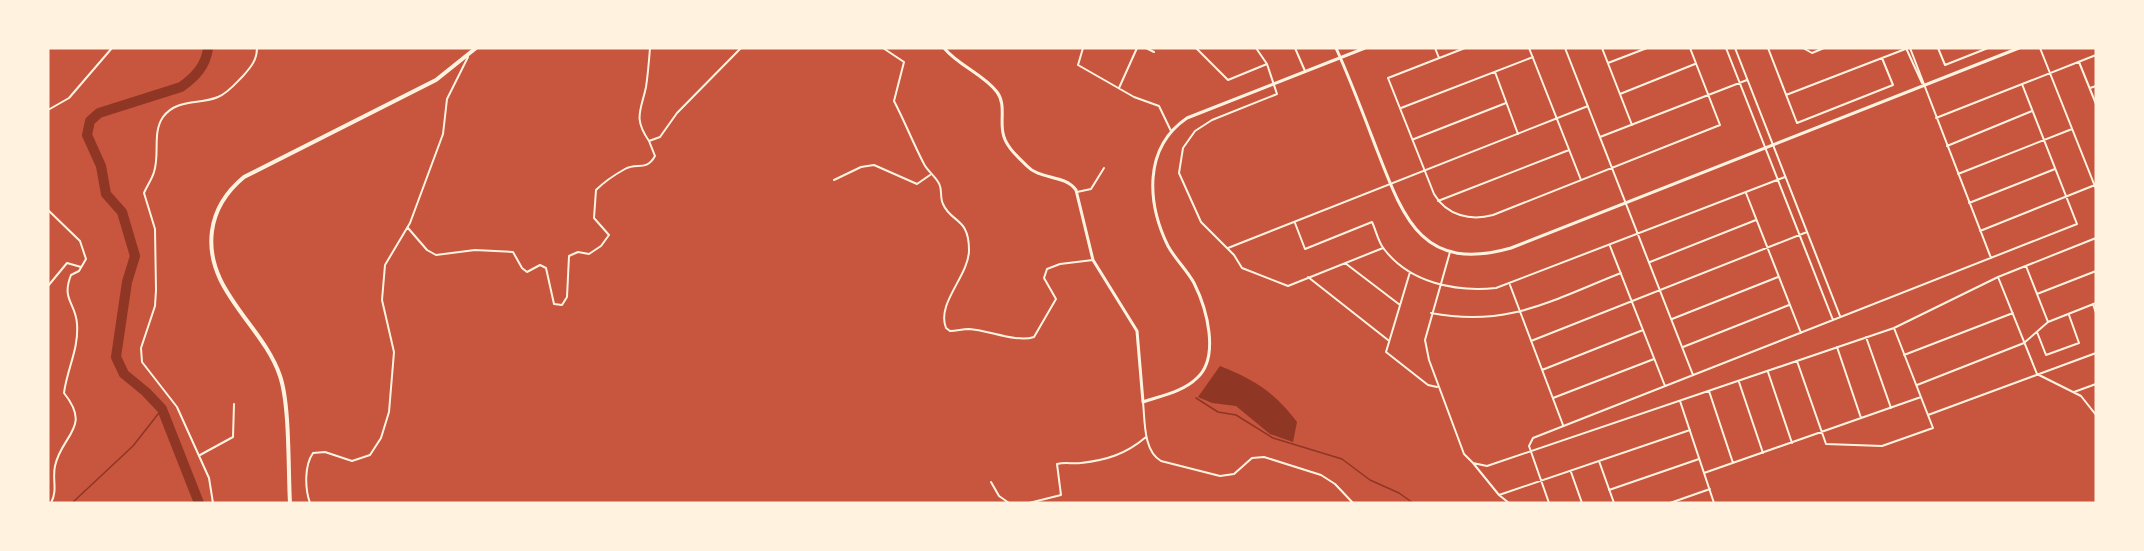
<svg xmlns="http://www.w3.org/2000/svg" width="2144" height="551" font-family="'Archivo Narrow',sans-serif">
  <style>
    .water { fill: #8f3625 }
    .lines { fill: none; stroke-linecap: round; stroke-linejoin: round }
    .stream { stroke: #8f3625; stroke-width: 1.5 }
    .river { stroke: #8f3625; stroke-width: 10 }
    .minor { stroke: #fff3e0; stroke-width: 2 }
    .tertiary { stroke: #fff3e0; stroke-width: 3 }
    .primary { stroke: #fff3e0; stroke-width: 4 }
  </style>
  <rect width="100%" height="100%" fill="#c8553d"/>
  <!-- water -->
  <path class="water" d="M1220,366C1255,380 1274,392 1297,422L1293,442L1270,434L1236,406L1212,403L1198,397Z"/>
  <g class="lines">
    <!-- stream -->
    <path class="stream" d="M1196,398L1218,412L1236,415L1273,438L1342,459L1370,480L1399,493L1413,503
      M72,503L133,446L162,409"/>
    <!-- river -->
    <path class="river" d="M199,503L162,409L146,392L124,374L116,357L127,282L135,256L122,212L106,194L101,166L87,135L90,121L99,113L181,87C195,77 206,66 208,48"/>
    <!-- minor -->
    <path class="minor" d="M650,48C649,61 648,74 646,87C641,111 633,118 649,141L660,137L677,113L741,48
      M883,48L904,62L894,101C905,122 913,143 924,164C928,172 938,178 940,186C942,192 940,198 943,204C951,223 969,217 969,250C969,276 936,303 946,328L950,331C957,331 962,329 969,329C988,330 1017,343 1034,337L1056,299L1044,278L1047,269L1060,264L1093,260
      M1083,48L1078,65L1134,97L1159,106L1171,131
      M1146,48L1154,52
      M1196,48L1228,80L1267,64
      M1256,48L1267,64L1277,94L1212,120L1195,131L1183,148L1179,173L1201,222L1234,255L1242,268L1288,286L1383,248
      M1295,48L1305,71
      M1435,48L1439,58
      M1465,48L1388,78L1434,194C1447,216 1471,221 1493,215L1720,125L1690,48
      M1529,48L1581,180
      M1565,48L1693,375
      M1602,48L1632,125
      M1726,48L1833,320
      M1735,48L1840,316
      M1768,48L1797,123L1893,85L1882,58
      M1803,48L1812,53L1824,48
      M1906,48L1922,83
      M1910,48L1991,258
      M1938,48L1945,65L1988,48
      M2040,48L2096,189
      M2079,62L2096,104
      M1608,63L1647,48
      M1495,72L1518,134
      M1119,88L1137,48
      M2090,88L2096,86
      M1620,94L1695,64
      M1786,95L1908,48
      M1401,108L1533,57
      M48,110L69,98L112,48
      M1936,118L2096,55
      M1600,137L1747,80
      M1414,139L1506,103
      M1947,146L2032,111
      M1958,174L2072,129
      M834,180L861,167L874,165L917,184L930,175
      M48,183V199
      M1077,192L1091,189L1104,168
      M1746,193L1801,333
      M1438,201L1569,150
      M1969,203L2055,169
      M48,210L80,241L86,259L79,271L71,275C61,300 76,303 77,324C79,349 67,369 64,393C92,428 62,434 55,466C52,479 58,490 51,503
      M1295,223L1305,249L1372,222C1376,230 1378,242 1384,249C1410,283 1455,292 1496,288L1785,177
      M408,228L427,250L436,255L475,250L513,252L522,268L527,272L540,265L546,268L554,304L562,305L567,297L569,256L578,252L589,254L601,246L609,235L594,218L596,190C604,182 616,174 625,169C637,162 646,172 655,156L649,141
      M1980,231L2095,185
      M1610,246L1665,386
      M1228,248L1588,106
      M1450,252L1425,340L1429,360L1464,454L1473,463L1487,466L1894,328L1998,277L2096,238
      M1650,262L1756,220
      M1345,263L1400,305
      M2026,266L2048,322
      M1410,272L1386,352L1428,385L1437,387
      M1308,277L1388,340
      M1998,277L2037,374L2081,396L2096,415
      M1510,285L1563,425
      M48,286L67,263L81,267
      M2037,294L2096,271
      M2093,304L2096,313
      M1431,313C1508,328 1552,300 1621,273
      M1672,319L1778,277
      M2037,332L2046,355L2079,343L2069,315
      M1866,337L1891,408
      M1531,341L1807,232
      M1683,347L1789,305
      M1837,347L1861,418
      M1904,355L2013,313
      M1797,361L1826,444L1882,446L1933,428L1894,328
      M1542,370L1643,330
      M1768,372L1792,443
      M1739,382L1763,453
      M1917,385L2024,343L2048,322L2096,303
      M1709,391L1733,463
      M2074,392L2096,384
      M1553,398L1654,359
      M1680,401L1714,503
      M1143,402C1145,420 1143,451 1161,461L1220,476L1234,474L1252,458L1264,457L1321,475L1335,484L1353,503
      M1928,415L2096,353
      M200,455L233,437L234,404
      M1599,461L1614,503
      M1473,463L1499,495L1509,503
      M1571,472L1582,503
      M1704,473L1921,397
      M991,482L999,496L1009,503
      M1609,490L1699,459
      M1499,495L1690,430
      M213,503L209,478L177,407L142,362L141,348L155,306L156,290L155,229L144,193C147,186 152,179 154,172C160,154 152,133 163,117C177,98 200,105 218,97C228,93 235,84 243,76C251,67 257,60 257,48
      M310,503C305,489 304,466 313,453L325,452L352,461L370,455L381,438L389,412L394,352L382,300L385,265L410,223L443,134L447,99L468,57
      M1018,503H1024
      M1029,503L1061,495L1057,464C1065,462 1072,464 1081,463C1107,460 1126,454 1146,437
      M1549,503L1529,446L1533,438L2077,224L2022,84
      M1670,503L1710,489"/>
    <!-- tertiary -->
    <path class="tertiary" d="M944,48C959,66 983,74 997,92C1006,104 1000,119 1003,133C1005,146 1018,157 1027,166C1040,180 1064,174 1076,190L1093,260L1137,331L1143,402C1160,396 1183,392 1197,378C1220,357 1207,309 1194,283C1187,270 1175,259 1168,246C1147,203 1143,148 1187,118L1365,48
      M1336,48C1351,81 1364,116 1377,150C1404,220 1423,273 1511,248L2019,48"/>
    <!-- primary -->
    <path class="primary" d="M290,503C288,470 290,405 280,376C263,325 204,290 212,231C215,209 227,191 244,177L436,80L476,48"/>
  </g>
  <!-- border -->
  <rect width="2144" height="551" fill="none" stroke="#fff3e0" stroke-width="99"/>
</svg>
